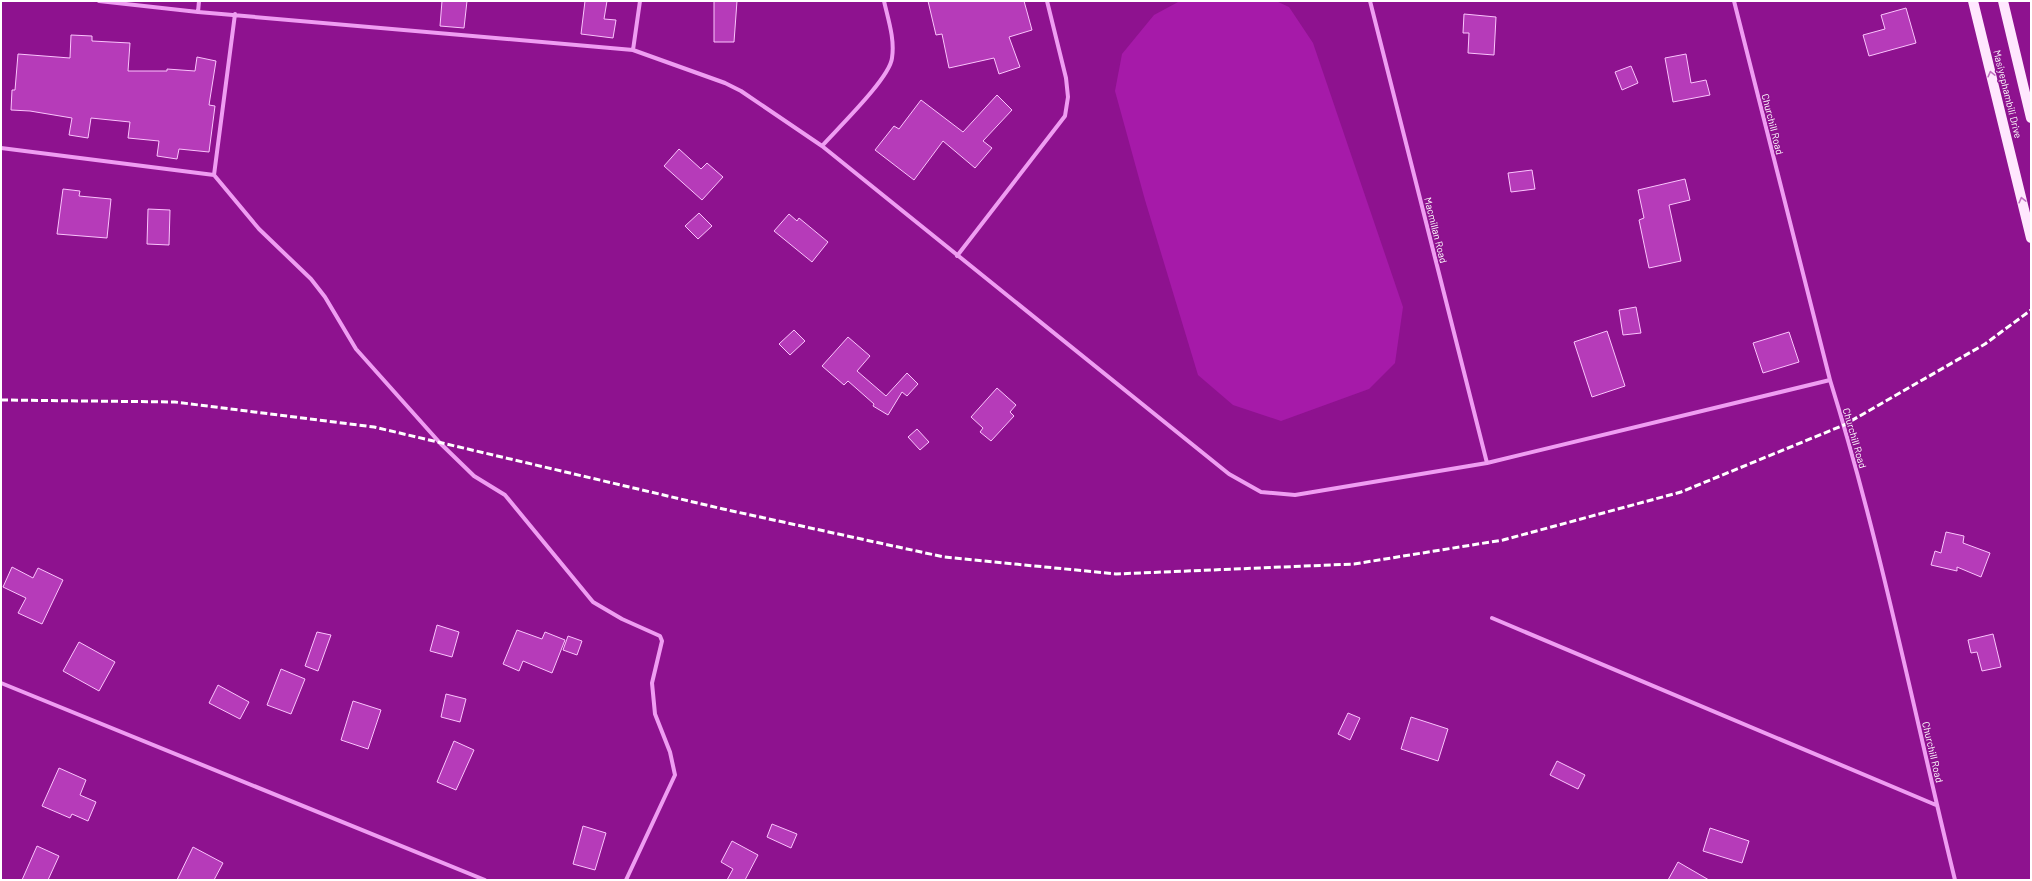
<svg xmlns="http://www.w3.org/2000/svg" width="2032" height="881" font-family="Barlow,sans-serif">
  <style>
    .pitch { fill: #a61aa9 }
    .building { fill: #b63bb9; stroke: #fbc4fd }
    .lines { fill: none; stroke-linecap: round; stroke-linejoin: round }
    .street { stroke: #ef9df2; stroke-width: 4 }
    .primary { stroke: #ffe7fe; stroke-width: 10 }
    .rail { stroke: #fff; stroke-width: 3; stroke-dasharray: 7 3; stroke-linecap: butt }
    .oneway { stroke: #c172c1 }
    .labels { text-anchor: middle; dominant-baseline: central; stroke-width: 3; stroke-linejoin: round; paint-order: stroke }
    .street-label { font-size: 10px; fill: #fff; stroke: #8e128f }
  </style>
  <rect width="100%" height="100%" fill="#8e128f"/>
  <!-- pitch -->
  <path class="pitch" d="M1180,1H1276L1289,7L1313,43L1403,307L1395,363L1369,389L1281,421L1233,405L1198,375L1145,200L1115,91L1122,54L1154,15Z"/>
  <!-- building -->
  <path class="building" d="M442,1H467L464,28L440,26Z
    M585,1H607L604,19L616,20L613,38L581,34Z
    M714,1H737L734,42H714Z
    M928,1H1024L1032,30L1009,37L1020,67L999,74L994,58L949,68L942,34L936,35Z
    M1906,8L1916,43L1869,56L1863,35L1885,29L1881,15Z
    M1464,14L1496,17L1494,55L1468,53L1469,33H1463Z
    M71,35L92,36V41L130,43L128,71H167V69L195,71L197,57L216,61L209,105L215,106L209,152L179,149L177,159L157,156L159,141L128,138L130,122L91,118L88,138L69,135L72,118L30,111L11,110L12,90H15L18,54L70,58Z
    M1686,54L1691,83L1706,80L1710,95L1673,102L1665,58Z
    M1631,66L1638,83L1622,90L1615,72Z
    M997,95L1012,110L983,141L992,148L975,168L943,141L914,180L875,150L894,126L899,129L921,100L963,132Z
    M679,149L701,169L707,163L723,177L702,200L664,166Z
    M1532,170L1535,189L1511,192L1508,173Z
    M1685,179L1690,200L1669,205L1681,261L1649,268L1639,220L1644,218L1638,190Z
    M63,189L80,191L79,196L111,199L107,238L57,234Z
    M148,209L170,210L169,245L147,244Z
    M699,213L712,226L698,239L685,226Z
    M789,214L797,221L799,218L828,242L812,262L774,231Z
    M1636,307L1641,333L1623,335L1619,310Z
    M794,330L805,341L790,355L779,344Z
    M1607,331L1625,386L1592,397L1574,342Z
    M1789,332L1799,362L1763,373L1753,343Z
    M848,337L870,356L857,371L886,396L907,373L918,384L907,396L902,392L888,415L873,406L874,404L848,381L844,385L822,366Z
    M997,388L1016,405L1010,412L1014,416L991,441L980,432L983,428L971,417Z
    M917,429L929,442L920,450L908,437Z
    M1946,532L1964,536L1963,543L1990,553L1981,577L1957,567V571L1931,565L1935,551L1941,553Z
    M12,567L33,578L38,568L63,580L42,624L18,613L26,598L3,587Z
    M437,625L459,632L452,657L430,651Z
    M517,630L542,639L545,632L565,640L552,673L523,661L519,671L503,664Z
    M317,632L331,635L318,671L305,666Z
    M1993,634L2001,667L1982,671L1977,652L1971,653L1968,640Z
    M568,636L582,641L577,655L563,650Z
    M79,642L115,662L99,691L63,671Z
    M281,669L305,679L291,714L267,705Z
    M218,685L249,702L240,719L209,703Z
    M446,694L466,699L460,722L441,717Z
    M353,701L381,710L368,749L341,740Z
    M1348,713L1360,718L1350,740L1338,734Z
    M1411,717L1448,729L1438,761L1401,749Z
    M454,741L474,750L456,790L437,782Z
    M1557,761L1585,775L1578,789L1550,775Z
    M59,768L86,780L80,795L96,802L88,821L72,814L70,818L42,806Z
    M772,824L797,834L791,848L767,837Z
    M583,826L606,833L595,870L573,864Z
    M1710,828L1749,841L1742,863L1703,851Z
    M732,841L758,855L745,880H727L733,869L721,862Z
    M37,846L59,856L48,880H22Z
    M193,847L223,863L214,880H177Z
    M1678,862L1709,880H1668Z"/>
  <g class="lines">
    <!-- street -->
    <path class="street" d="M99,1L198,12L633,50L725,83L741,91L822,146L1229,474L1261,492L1295,495L1487,463L1830,380
      M1370,1L1487,463
      M1734,1L1830,380C1881,544 1914,713 1955,880
      M198,12L199,1
      M633,50L640,1
      M822,146C837,129 890,78 892,58C895,39 888,19 884,1
      M1,148L214,175L235,14
      M214,175L259,229L311,279L325,297L356,349L440,443L474,476L505,495L593,602L622,619L660,636L662,641L652,683L655,714L670,752L675,775L626,880
      M957,256L1065,116L1068,97L1066,78L1047,1
      M1492,618L1936,805
      M1,683L485,880"/>
    <!-- primary -->
    <path class="primary" d="M1973,1L2031,238
      M2003,1L2031,118"/>
    <!-- rail -->
    <path class="rail" d="M1,400L175,402L374,427L723,509L944,557L1116,574L1354,564L1503,540L1681,492L1844,425L1985,344L2031,310"/>
  </g>
  <!-- one-way arrows -->
  <defs><path id="oneway-chevron" d="M-2-3.5L2.5 0L-2 3.5" fill="none" stroke-width="1.6" stroke-linecap="round" stroke-linejoin="round"/></defs>
  <g class="oneway">
    <use href="#oneway-chevron" transform="translate(1991 74) rotate(-104)"/>
    <use href="#oneway-chevron" transform="translate(2022 200) rotate(-104)"/>
  </g>
  <g class="labels">
    <!-- street labels -->
    <g class="street-label">
      <text transform="translate(2008 94) rotate(76)">Masiyephambili Drive</text>
      <text transform="translate(1773 124) rotate(76)">Churchill Road</text>
      <text transform="translate(1436 230) rotate(76)">Macmillan Road</text>
      <text transform="translate(1855 438) rotate(74)">Churchill Road</text>
      <text transform="translate(1933 752) rotate(77)">Churchill Road</text>
    </g>
  </g>
  <!-- border -->
  <rect width="2032" height="881" fill="none" stroke="#ffffff" stroke-width="4"/>
</svg>
